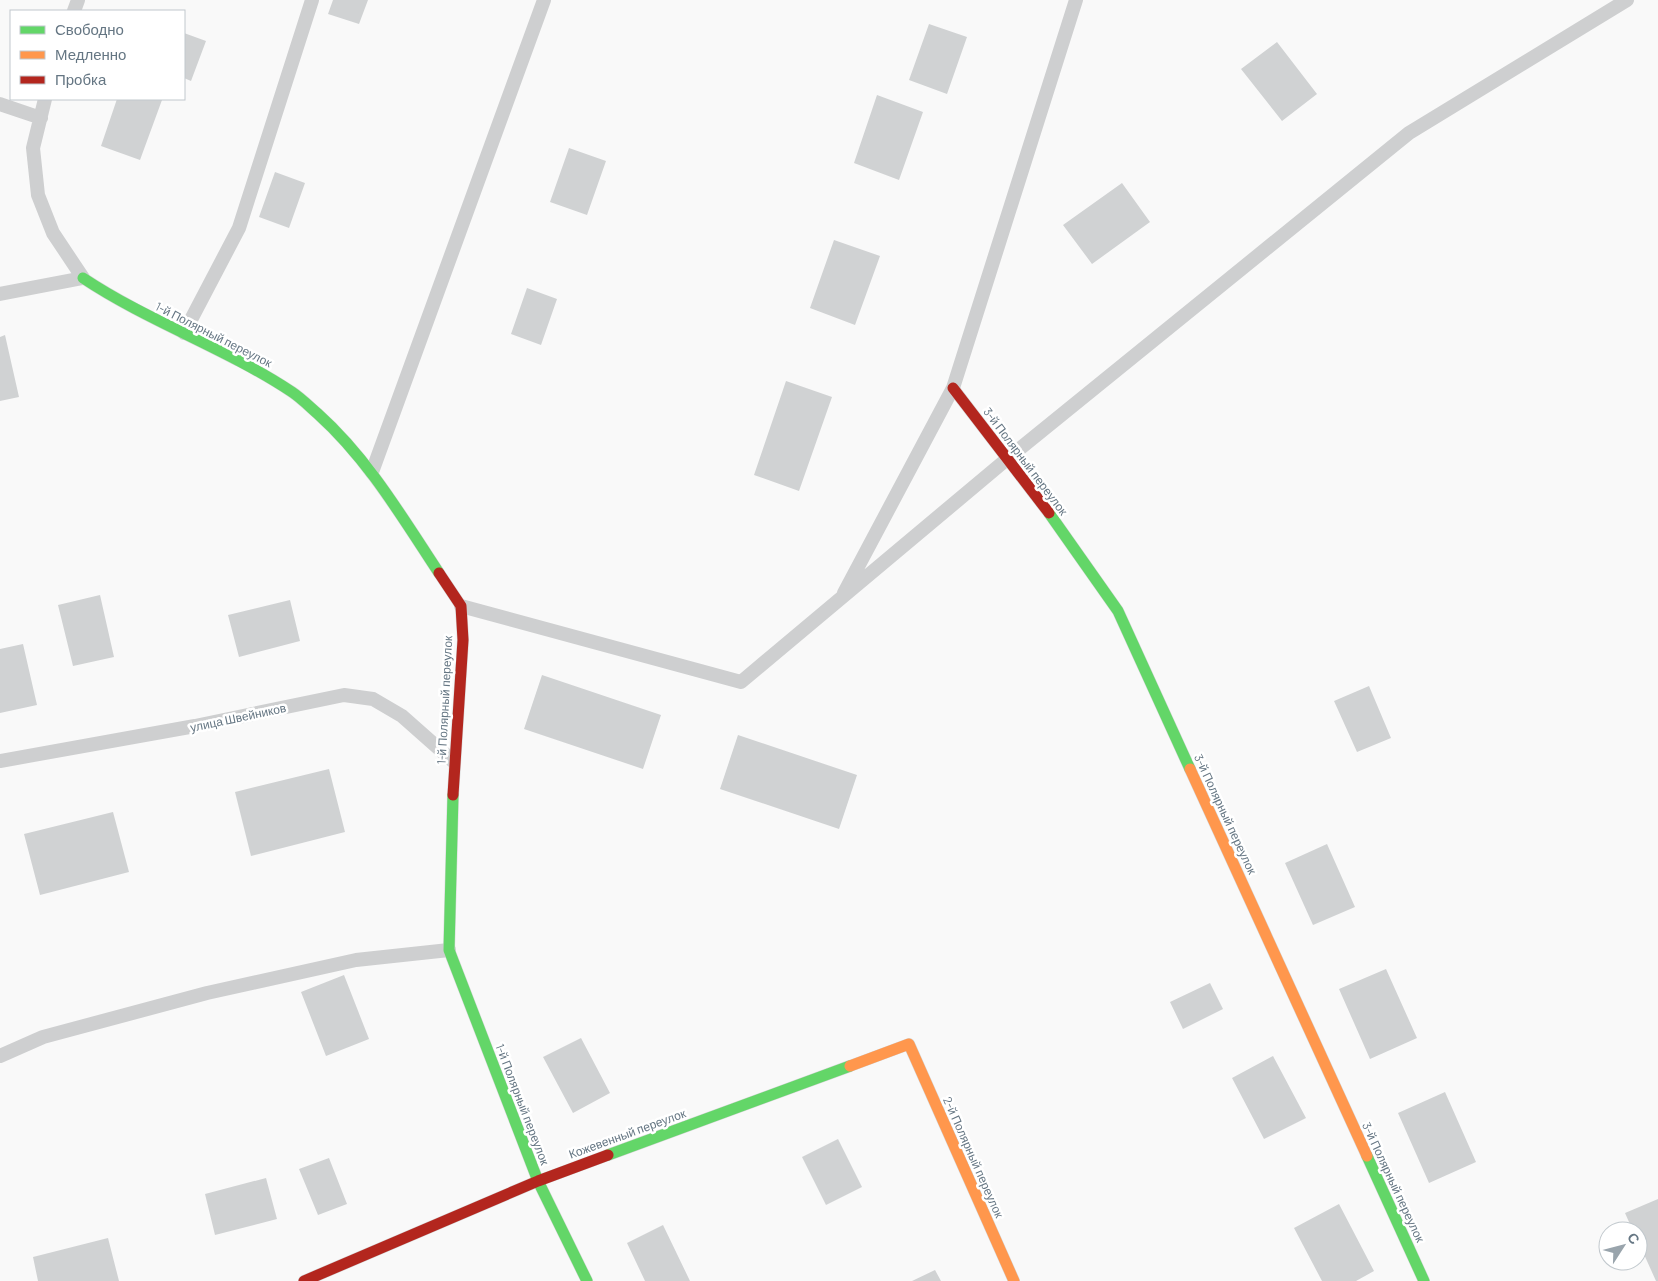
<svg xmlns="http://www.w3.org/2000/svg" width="1658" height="1281" font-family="Barlow,sans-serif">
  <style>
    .building { fill: #d0d2d3 }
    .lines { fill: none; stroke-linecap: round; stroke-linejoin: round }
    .fast-casing { stroke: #d5d6d7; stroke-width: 12 }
    .slow-casing { stroke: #d5d6d7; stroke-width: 12 }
    .jam-casing { stroke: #d5d6d7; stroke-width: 12 }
    .lane { stroke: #cecfd0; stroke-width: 14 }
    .fast { stroke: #63d668; stroke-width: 11 }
    .slow { stroke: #ff974d; stroke-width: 11 }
    .jam { stroke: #b3261e; stroke-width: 11 }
    .labels { text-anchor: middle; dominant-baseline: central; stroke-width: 5; stroke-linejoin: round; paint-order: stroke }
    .street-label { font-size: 12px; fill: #657683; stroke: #fff }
  </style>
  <rect width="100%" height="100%" fill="#f9f9f9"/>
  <!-- building -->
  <path class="building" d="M333,0H368L359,24L328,14Z
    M929,24L967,37L947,94L909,80Z
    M184,33L206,41L191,81L184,78Z
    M1277,42L1317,94L1282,121L1241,69Z
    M877,95L923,112L899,180L854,163Z
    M117,99L162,100L140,160L101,146Z
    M569,148L606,161L587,215L550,202Z
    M275,172L305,183L289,228L259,217Z
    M1122,183L1150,222L1092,264L1063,225Z
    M834,240L880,256L855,325L810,308Z
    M527,288L557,299L541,345L511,334Z
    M5,335L19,397L0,401V337Z
    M786,381L832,397L799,491L754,475Z
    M100,595L114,657L73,666L58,605Z
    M290,600L300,641L239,657L228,615Z
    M23,644L37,705L0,713V649Z
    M542,675L661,715L643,769L524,729Z
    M1369,686L1391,738L1357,752L1334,701Z
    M738,735L857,775L839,829L720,789Z
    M329,769L345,832L251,856L235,792Z
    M113,812L129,872L40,895L24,834Z
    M1327,844L1355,907L1313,925L1285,863Z
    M1386,969L1417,1038L1370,1059L1339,989Z
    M344,975L369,1039L326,1056L301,992Z
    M1210,983L1223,1009L1183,1029L1170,1002Z
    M581,1038L610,1093L573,1113L543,1057Z
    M1273,1056L1306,1118L1264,1139L1232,1078Z
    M1445,1092L1476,1162L1429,1183L1398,1113Z
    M838,1139L862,1187L826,1205L802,1157Z
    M329,1158L347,1204L318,1215L299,1169Z
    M266,1178L277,1219L215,1235L205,1194Z
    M1658,1199V1281H1656L1638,1241V1231H1633L1625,1213Z
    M1339,1204L1374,1271L1356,1281H1322L1294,1228Z
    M663,1225L690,1281H645L627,1243Z
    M108,1238L119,1281H38L33,1257Z
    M935,1270L941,1281H912Z"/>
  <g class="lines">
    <defs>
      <path id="fast" d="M83,278C149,322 226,348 292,392C301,398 310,407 318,414C368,459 402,517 439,573
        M1049,513L1118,611L1190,769
        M453,795L449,950L538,1181L587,1281
        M608,1155L850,1066
        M1367,1156L1424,1281"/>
      <path id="slow" d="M1190,769L1367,1156
        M850,1066L909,1044L1014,1281"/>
      <path id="jam" d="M953,388L1049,513
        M439,573L461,606L463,640L453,795
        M304,1281L538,1181L608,1155"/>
    </defs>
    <!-- fast casing -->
    <use href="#fast" class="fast-casing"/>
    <!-- slow casing -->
    <use href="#slow" class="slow-casing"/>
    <!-- jam casing -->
    <use href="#jam" class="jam-casing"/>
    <!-- lane -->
    <path class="lane" d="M74,11L78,0
      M0,104L41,118
      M0,294L83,278L53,233L38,195L33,148L45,99
      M184,333L239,228L312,0
      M372,472L544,0
      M844,593L953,388L1076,0
      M461,606L741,682L1007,459L1409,133L1627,0
      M0,761L195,726L344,695L373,699L402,716L454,762
      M0,1056L43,1037L207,993L356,960L449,950"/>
    <!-- fast -->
    <use href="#fast" class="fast"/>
    <!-- slow -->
    <use href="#slow" class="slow"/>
    <!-- jam -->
    <use href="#jam" class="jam"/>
  </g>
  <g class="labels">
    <!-- street labels -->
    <g class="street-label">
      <text transform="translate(214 334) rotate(27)">1-й Полярный переулок</text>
      <text transform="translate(1026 461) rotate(53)">3-й Полярный переулок</text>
      <text transform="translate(444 700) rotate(-87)">1-й Полярный переулок</text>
      <text transform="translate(238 717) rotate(-12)">улица Швейников</text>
      <text transform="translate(1226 814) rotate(65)">3-й Полярный переулок</text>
      <text transform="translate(523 1104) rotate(69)">1-й Полярный переулок</text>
      <text transform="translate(627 1133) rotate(-20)">Кожевенный переулок</text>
      <text transform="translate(974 1157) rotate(66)">2-й Полярный переулок</text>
      <text transform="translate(1394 1182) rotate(65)">3-й Полярный переулок</text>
    </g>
  </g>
  <!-- legend -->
  <rect x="10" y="10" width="175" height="90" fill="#ffffff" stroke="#c1c8cd"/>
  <rect x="20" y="26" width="25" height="8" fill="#63d668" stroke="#c1c8cd"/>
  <text x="55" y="35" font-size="15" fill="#657683">Свободно</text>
  <rect x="20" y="51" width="25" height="8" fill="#ff974d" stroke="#c1c8cd"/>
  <text x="55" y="60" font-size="15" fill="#657683">Медленно</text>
  <rect x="20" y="76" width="25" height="8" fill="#b3261e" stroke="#c1c8cd"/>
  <text x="55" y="85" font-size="15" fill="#657683">Пробка</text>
  <!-- north arrow -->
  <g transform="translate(1623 1246) rotate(54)"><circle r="24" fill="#ffffff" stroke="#c1c8cd"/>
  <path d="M0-4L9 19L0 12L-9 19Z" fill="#99a4ac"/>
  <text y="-8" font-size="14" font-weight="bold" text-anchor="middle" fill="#657683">С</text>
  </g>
</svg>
